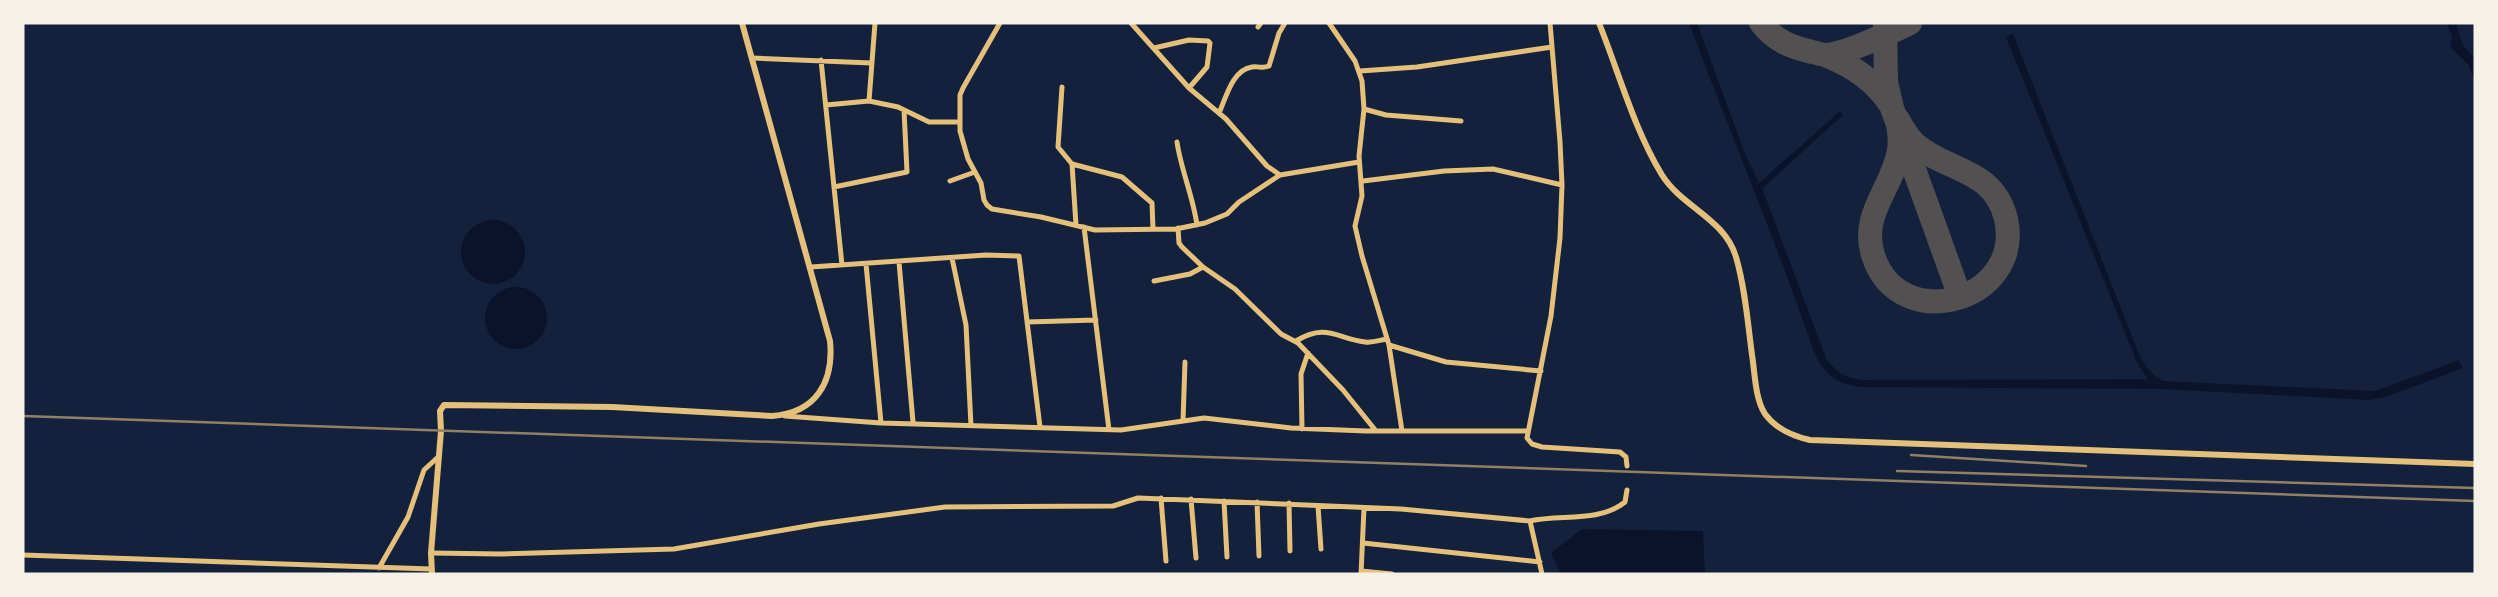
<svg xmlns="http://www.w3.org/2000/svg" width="2498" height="597" font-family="'Titillium Web',sans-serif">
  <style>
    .water { fill: #0b132b }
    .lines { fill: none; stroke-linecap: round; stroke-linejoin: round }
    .taxiway { stroke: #525050; stroke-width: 24 }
    .minor { stroke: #e5c07b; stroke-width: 5 }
    .tertiary { stroke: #e5c07b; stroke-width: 6 }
    .rail { stroke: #918062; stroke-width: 2.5 }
  </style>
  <rect width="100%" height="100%" fill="#14213d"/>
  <!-- water -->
  <path class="water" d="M1689,23H1697L1744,151L1759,183L1840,111L1843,115L1764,187L1763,191L1826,358C1835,372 1846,378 1863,380L2148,379L2138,365L2006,37L2013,34L2139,354C2145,366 2151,375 2163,381L2375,391L2459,360L2463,368L2386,397L2368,400L2162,389L1864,387C1839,386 1824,375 1814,352C1776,241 1730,133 1689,23Z
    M2447,23H2456L2462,44L2475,58V82L2468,64L2450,47L2452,37Z
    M461 252a32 32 0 1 1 64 0a32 32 0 1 1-64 0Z
    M485 318a31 31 0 1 1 62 0a31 31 0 1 1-62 0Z
    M1582,529L1703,531L1705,574H1561L1551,553Z"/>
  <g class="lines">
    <!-- taxiway -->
    <path class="taxiway" d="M1761,23C1775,41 1791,47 1812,52C1817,53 1823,55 1828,55C1851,52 1889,33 1910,23
      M1885,23L1886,82L1892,108L1959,294
      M1825,55C1851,65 1875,81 1890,104
      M1897,118C1902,127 1907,137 1915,144C1947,172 1994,168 2006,219C2024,301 1899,337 1873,255C1860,214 1893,188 1899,150C1901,139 1899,129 1897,118Z"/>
    <!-- minor -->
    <path class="minor" d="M1000,23L963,88L960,95V131L968,159L981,183L984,200L987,205L992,209L1041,217L1095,230L1176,229L1205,223L1227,214L1239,202L1280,175L1359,162
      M1131,23L1189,88L1226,119L1267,166L1280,175
      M1329,23L1355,61L1362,81L1364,109L1359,156L1362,196L1355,226L1362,256L1389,345L1402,431
      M1550,23L1560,142L1562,185L1560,238L1551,316L1527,438L1532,444L1542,447L1620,452L1626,457L1627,466
      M1258,27L1261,23
      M1154,48L1189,40L1208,41L1210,43L1207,67L1189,88
      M752,58L871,63
      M821,60L842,265
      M1360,71L1417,67L1552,47
      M1062,87L1058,147L1072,164L1076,225
      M869,101L875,23
      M826,105L869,101L898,107L929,122H959
      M1364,109L1386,115L1461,121
      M1219,113C1226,98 1232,70 1252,67C1260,66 1262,69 1269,66L1279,33L1285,23
      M1177,142C1181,170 1193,196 1197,225
      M1072,164L1122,177L1152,203L1153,229
      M950,181L975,172
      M1363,181L1444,171L1493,169L1562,185
      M834,187L907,172L904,110
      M1084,227L1109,430
      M1178,228L1179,243L1182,247L1203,267L1235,289L1281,334L1298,343L1343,390L1376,431
      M952,258L966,325L971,426
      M899,262L913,422
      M866,264L881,423
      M811,267L986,255L1019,256L1040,427
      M1154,281L1190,274L1203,267
      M1027,322L1096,320
      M1296,341C1326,323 1336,338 1365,342C1372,343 1380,340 1387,339
      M1389,345L1446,362L1541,371
      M785,416L881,423L1121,430L1204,418L1291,428L1366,431H1527
      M1183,421L1185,362
      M1302,429L1301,374L1308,353
      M1161,498L1166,561
      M1191,499L1196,558
      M1224,501L1227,557
      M1257,502L1259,556
      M1289,503L1290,551
      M1318,506L1321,549
      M1363,543L1540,562
      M431,553L501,554L674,549L819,524L945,507L1113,506L1138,498L1401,509L1530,521
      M23,555L431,569
      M379,568L408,517L424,470L437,458
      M1361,571L1392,574
      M1361,574L1364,508
      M1542,574L1530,521C1561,514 1599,523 1625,502L1627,490"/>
    <!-- tertiary -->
    <path class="tertiary" d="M1599,23C1619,73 1634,129 1662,175C1682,207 1725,219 1736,257C1746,291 1748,328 1753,362C1755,378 1756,400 1765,414C1776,429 1792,436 1810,440L2475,464
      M432,574L431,553L441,431L440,411L444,405L612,407L772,416C816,413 834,382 830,341L742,23"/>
    <!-- rail -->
    <path class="rail" d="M23,416L2475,501
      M1911,455L2086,466
      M1897,471L2475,488"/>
  </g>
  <!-- border -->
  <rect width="2498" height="597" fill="none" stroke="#f6f1e7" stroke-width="49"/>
</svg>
